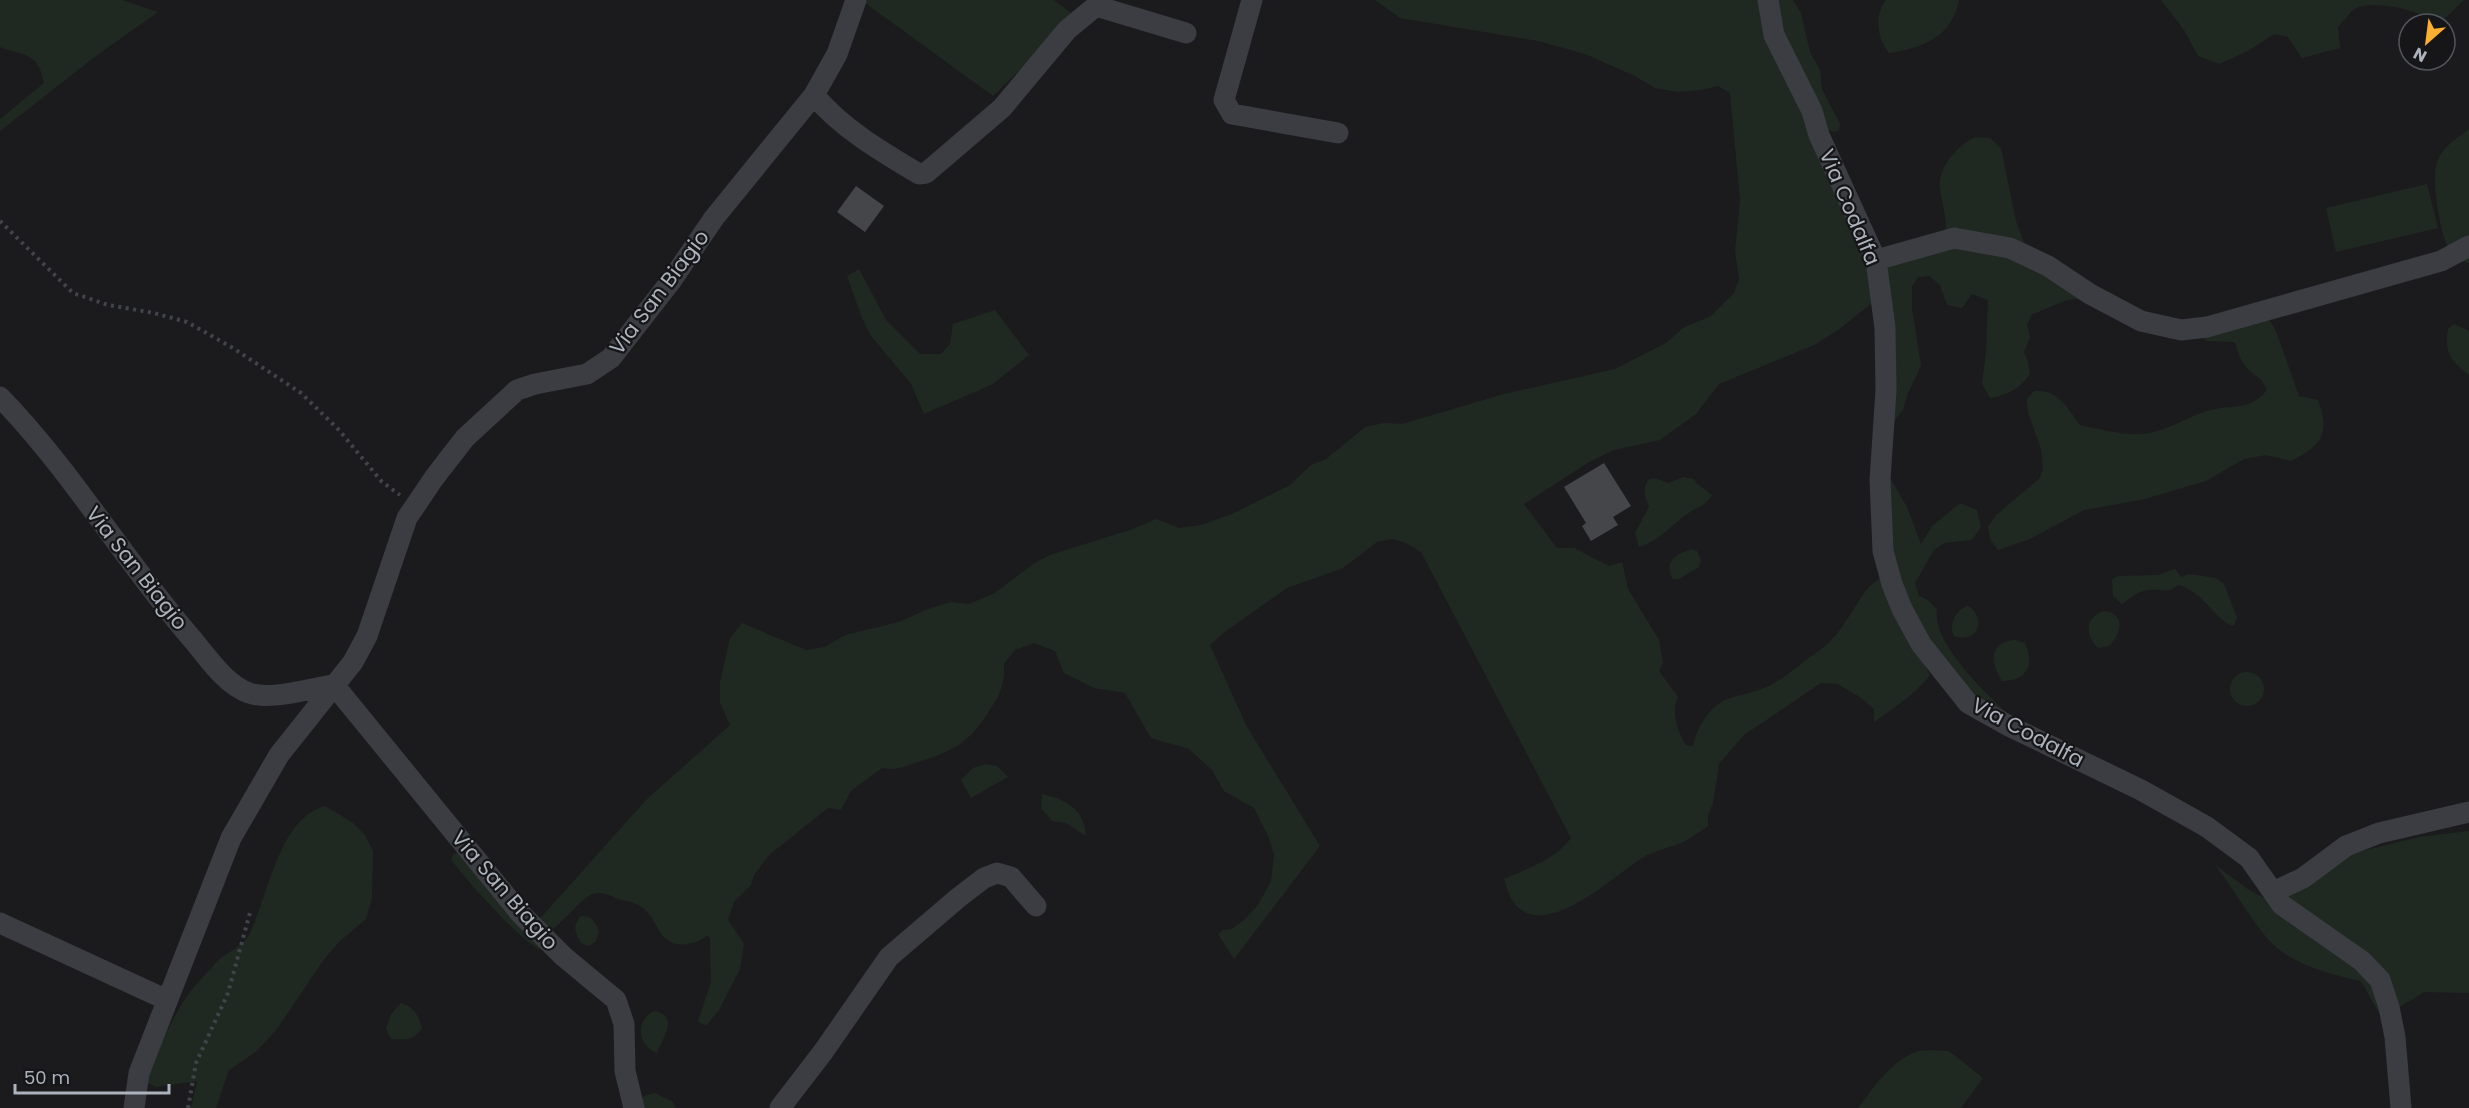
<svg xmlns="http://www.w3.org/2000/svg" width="2469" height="1108" font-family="Poppins,sans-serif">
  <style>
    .green { fill: #202921 }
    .building { fill: #45464a }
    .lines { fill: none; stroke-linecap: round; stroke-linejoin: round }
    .path { stroke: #41444a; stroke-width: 4; stroke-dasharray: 3 4.5; stroke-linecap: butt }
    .minor { stroke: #3b3d43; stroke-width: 21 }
    .labels { text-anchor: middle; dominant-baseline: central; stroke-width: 4.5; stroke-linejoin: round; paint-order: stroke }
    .street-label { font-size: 21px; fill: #acb3bd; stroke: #161618 }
  </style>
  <rect width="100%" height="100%" fill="#1b1b1d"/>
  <!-- green -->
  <path class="green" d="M0,0H122L158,12L96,56L0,131V119L44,83C38,51 25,57 0,47Z
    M861,0H1054L1075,16L993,96Z
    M1375,0H1760L1865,240L1877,299L1838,330L1814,345L1719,384L1696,414L1660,440L1614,450L1589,462L1524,504L1557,548H1574L1609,566L1622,562L1628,589L1659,640L1663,663L1659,671L1678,697C1671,712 1677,731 1686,745L1693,746C1697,728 1706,711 1723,701C1732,696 1754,693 1767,687C1786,678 1803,661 1820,650C1849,630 1857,590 1882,577L1908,635L1930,675C1914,695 1895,707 1874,722V709L1860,697L1837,684L1821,683L1744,735L1719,764L1713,803L1708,815V826C1700,831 1693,837 1685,841C1671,848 1655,850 1642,858C1613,876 1547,941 1515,904C1509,898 1507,887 1504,879C1528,868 1555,860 1571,838L1421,552L1406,543L1392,539L1377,542L1343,568L1287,588L1226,631L1210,645L1246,725L1320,846L1234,959L1218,934L1223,930L1232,929L1246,918L1258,905L1271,881L1274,854L1268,836L1254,808L1224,791L1212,770L1189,749L1151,738L1125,693L1094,688L1064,673L1055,651L1034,643L1015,650L1004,664C1005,682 1001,693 991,708C971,741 955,751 918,762C905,766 895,771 882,768L851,791L841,810L828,808L769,855L754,875L751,885L734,902L728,920L744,944L740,969L719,1010L706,1026L698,1021L711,982L710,939L708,935C696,945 674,950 662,935C655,925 652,913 640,906C634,902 625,901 618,899C610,895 602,891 592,894C585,896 560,924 551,931L537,922L646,800L730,725L720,702V683L730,638L742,623L806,650L825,647L845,635L899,622L928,609L951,602L969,604L995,593L1033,564L1050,555L1133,529L1156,519L1179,528L1201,525L1232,514L1290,485L1311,465L1326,459L1365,427L1384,423L1402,424L1504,394L1615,369L1666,343L1683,328L1711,316L1734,293L1739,279L1735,251L1740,200L1730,93L1718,86L1701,90L1677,92L1655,88L1635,76L1585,54L1538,41L1400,18Z
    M1773,0H1793L1801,13L1810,52L1820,70L1822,89L1840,124L1839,131L1834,132L1825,129L1793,73Z
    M1886,0H1959C1952,37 1923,48 1889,53C1877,38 1874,15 1886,0Z
    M2161,0H2464L2441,22C2417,12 2384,0 2358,7C2351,10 2344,21 2338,27L2340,48L2302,58L2288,37L2274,34L2248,51L2219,64L2198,56L2184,30Z
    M2469,129V263H2468C2462,260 2454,255 2449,249C2440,236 2431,177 2437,162C2442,147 2457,138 2469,129Z
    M1975,137L1990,138L2001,148L2016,221L2024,243L2085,300C2068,295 2049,309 2032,314L2027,325L2030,337L2024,352L2028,362L2030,374C2019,389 2008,395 1990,398L1982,384L1986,352L1988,300L1972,294L1962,308L1947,305L1940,285L1929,276L1918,277L1912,286V308L1921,366L1908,393L1903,410L1887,431L1877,262L1946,235C1947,218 1942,204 1940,188C1938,166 1958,146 1975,137Z
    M2427,184L2438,228L2336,252L2326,208Z
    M859,269L886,320L920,354H941L950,344L953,324L995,310L1029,355L993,384L924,414L911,384L871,336L862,318L847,276Z
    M2269,319L2276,331L2299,396L2318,400C2331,434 2321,446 2291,461L2266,455L2244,459L2206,481L2141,500L2084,510L2030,539L1998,550L1990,539L1988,527L1996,515L2039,479L2043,469L2041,449L2028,412L2027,399L2034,391C2058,389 2067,408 2080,425C2100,429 2123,436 2144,434C2166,431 2184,419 2204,412C2229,403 2249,413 2267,390C2261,376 2257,378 2248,369C2240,361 2238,352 2235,342L2206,341L2202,334Z
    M2454,324L2469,331V375C2451,361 2444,353 2448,329Z
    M1886,471L1907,507L1921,544L1932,526L1960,503L1977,510L1981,527L1972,540L1944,543L1934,550L1915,583L1919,596L1928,600L1937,610C1932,646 1993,700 2018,723L1970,700L1940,663L1892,568Z
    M1683,477L1694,479C1698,487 1706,489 1712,495C1707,505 1698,507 1690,512C1672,524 1660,541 1639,547L1635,533L1649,507C1645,497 1642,490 1648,480L1654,478L1669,483Z
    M1691,549L1697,551L1701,560L1699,567L1679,579H1673C1663,561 1676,555 1691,549Z
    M2175,569L2181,577L2189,574L2216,578L2224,584L2237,618L2234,626C2215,621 2205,592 2178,585C2167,594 2163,589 2150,590C2139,590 2130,598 2122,604L2113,596L2112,579L2118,576L2158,575Z
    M1968,606C1988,619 1977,644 1954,636C1948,625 1956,609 1968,606Z
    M2104,611C2127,613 2121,635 2109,646L2098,648C2085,634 2084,618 2104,611Z
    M2016,640L2025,643C2035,665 2027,681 2002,681C1989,662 1990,641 2016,640Z
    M2230 689a17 17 0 1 1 34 0a17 17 0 1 1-34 0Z
    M985,764L997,766L1008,777L971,798L961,780L973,768Z
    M1042,794C1066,799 1084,809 1086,836L1066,823L1052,821L1041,808Z
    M325,806L352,822L365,835L373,851L372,899L366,919L339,942L322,962L277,1029L257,1051L229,1070L216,1108H191L197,1081L156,1087L146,1082C156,1054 169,1024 185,999C193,987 205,975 215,964C224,953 242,947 249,935C269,895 278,819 325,806Z
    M2469,831V993L2424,992L2382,1018L2361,981C2329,974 2288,964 2266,937C2248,915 2233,888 2215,865L2249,890L2268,900L2354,853L2419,837Z
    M460,852L549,950C548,950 540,950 539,949C523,943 461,875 451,859L454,854Z
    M581,916C592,916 595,922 599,931L596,941L589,946L581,943C575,933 572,926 581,916Z
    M401,1003C414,1006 419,1017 422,1028C414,1041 405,1040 391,1039L386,1029L391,1014Z
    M654,1011C680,1016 663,1037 657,1053C637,1045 635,1021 654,1011Z
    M1949,1051L1983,1078L1961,1108H1858C1874,1087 1890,1062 1916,1052C1925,1049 1939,1051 1949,1051Z
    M654,1093L672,1101L676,1108H640V1100L644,1096Z"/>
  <!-- building -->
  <path class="building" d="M856,186L884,206L865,232L837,212Z
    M1604,463L1631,506L1613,517L1618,525L1591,541L1582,526L1586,523L1564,487Z"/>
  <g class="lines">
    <!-- path -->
    <path class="path" d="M0,221L73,293L108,305L154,313L187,322L233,348L301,393L339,430L382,482L400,495
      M188,1108L196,1063L228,993L251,909"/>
    <!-- minor -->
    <path class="minor" d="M1252,0L1224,100L1232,114L1338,133
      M1768,0L1774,35L1812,111L1819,135L1876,260L1885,328L1886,390L1880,480L1883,551L1892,584L1902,609L1921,644L1968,703L2009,726L2141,790L2207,827L2249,858L2282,905L2362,961L2380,980L2389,1007L2395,1037L2401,1108
      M814,95C841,128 882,152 919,174L926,173L1002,108L1067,30L1096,6L1186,33
      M1876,260L1954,238L2010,248L2048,266L2090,294L2141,321L2181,330L2207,327L2441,261L2469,246
      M0,397C72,471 125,562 193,640C208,658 226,685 249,693C270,701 311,688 334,685L520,913L563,956L616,1000L624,1024L625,1071L634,1108
      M2273,892L2303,878L2346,846L2379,833L2469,812
      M0,923L167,1000
      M134,1108L139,1073L231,838L279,755L353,662L367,636L407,518L434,478L465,438L517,390L535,384L587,374L611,358L671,281L714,218L814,95L837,54L856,0
      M780,1108L823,1052L889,957L958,898L984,878L997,873L1011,877L1036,906"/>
  </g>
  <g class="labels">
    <!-- street labels -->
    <g class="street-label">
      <text transform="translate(1850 207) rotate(67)">Via Codalfa</text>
      <text transform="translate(659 292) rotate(-53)">Via San Biagio</text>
      <text transform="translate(137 568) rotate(52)">Via San Biagio</text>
      <text transform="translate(2028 732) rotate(28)">Via Codalfa</text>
      <text transform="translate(505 890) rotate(49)">Via San Biagio</text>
    </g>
  </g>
  <!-- north arrow -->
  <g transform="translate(2427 42) rotate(208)"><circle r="28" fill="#161618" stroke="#52555a" stroke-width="1.5"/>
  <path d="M0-4.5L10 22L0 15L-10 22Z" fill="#feaf31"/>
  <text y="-9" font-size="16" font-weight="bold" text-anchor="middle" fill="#acb3bd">N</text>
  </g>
  <!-- scale -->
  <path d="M15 1084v9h154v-9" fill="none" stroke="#acb3bd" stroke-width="3"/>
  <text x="24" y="1084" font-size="18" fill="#acb3bd" stroke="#161618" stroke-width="4.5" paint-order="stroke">50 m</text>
</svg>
